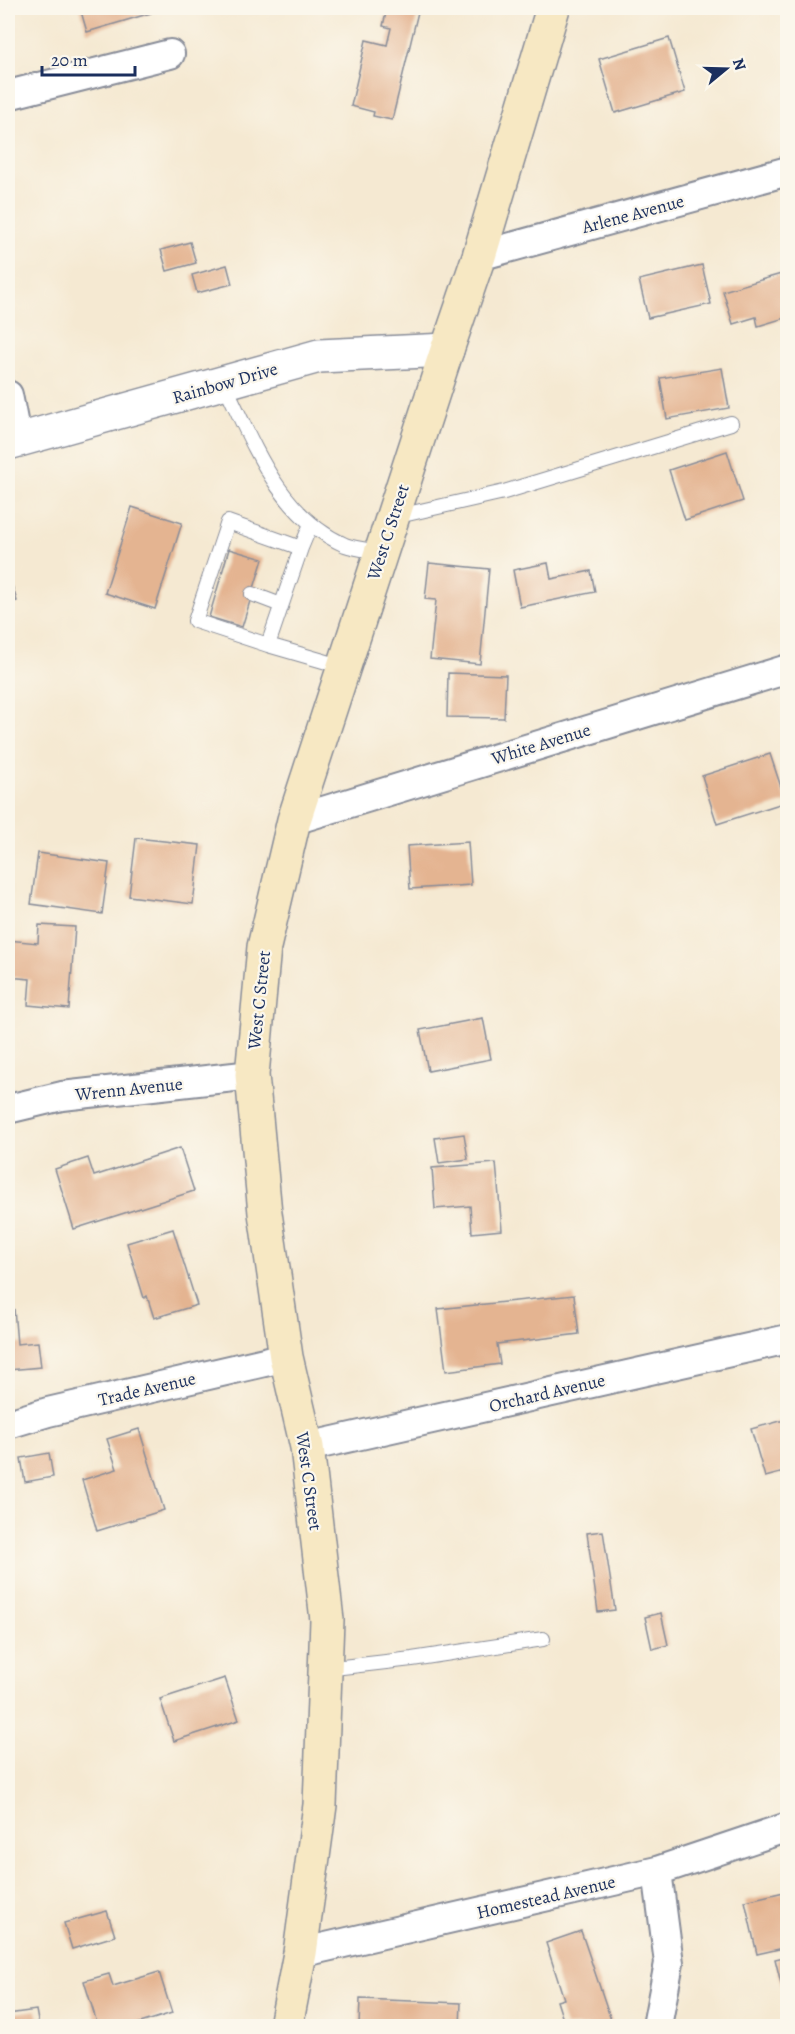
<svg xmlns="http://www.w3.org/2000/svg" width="795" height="2034" font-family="Alegreya,serif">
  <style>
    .building { fill: #e4b491 }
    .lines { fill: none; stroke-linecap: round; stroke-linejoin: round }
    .service-casing { stroke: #888c98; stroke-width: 16 }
    .minor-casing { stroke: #888c98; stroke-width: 32 }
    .tertiary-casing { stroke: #888c98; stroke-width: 36 }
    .secondary-casing { stroke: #888c98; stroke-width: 36 }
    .service { stroke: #fff; stroke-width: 14 }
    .minor { stroke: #fff; stroke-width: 28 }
    .tertiary { stroke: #fff; stroke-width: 33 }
    .secondary { stroke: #f7e8c3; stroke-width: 33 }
    .labels { text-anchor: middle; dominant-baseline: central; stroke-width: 4.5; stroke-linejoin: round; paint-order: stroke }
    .street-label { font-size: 18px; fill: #1b2f5e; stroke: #fbf7ec }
  </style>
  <rect width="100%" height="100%" fill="#fbf7ec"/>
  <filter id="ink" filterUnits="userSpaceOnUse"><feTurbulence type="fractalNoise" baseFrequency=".0167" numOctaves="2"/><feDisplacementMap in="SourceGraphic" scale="12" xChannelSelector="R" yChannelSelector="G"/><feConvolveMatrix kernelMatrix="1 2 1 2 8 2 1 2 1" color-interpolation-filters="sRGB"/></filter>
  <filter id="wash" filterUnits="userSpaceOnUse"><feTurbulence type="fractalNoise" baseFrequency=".008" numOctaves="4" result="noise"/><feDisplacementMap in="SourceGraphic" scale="24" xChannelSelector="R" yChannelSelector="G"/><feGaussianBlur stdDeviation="1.35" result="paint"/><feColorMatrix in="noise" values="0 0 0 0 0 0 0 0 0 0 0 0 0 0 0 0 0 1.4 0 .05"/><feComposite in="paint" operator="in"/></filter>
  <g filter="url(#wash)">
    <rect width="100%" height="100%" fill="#f5e9d2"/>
    <g id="blocks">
      <!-- building -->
      <path class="building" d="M80,8H150L151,13L87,32Z
        M387,8H401L418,12L392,120L373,116L374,112L351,106L366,40L387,45L391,28L383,26Z
        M669,38L685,92L615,113L599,59Z
        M190,242L196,263L167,271L161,250Z
        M227,265L232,284L197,293L192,275Z
        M702,265L711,304L648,318L639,280Z
        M788,272V317L758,326L756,317L733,324L723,291Z
        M722,368L729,408L667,419L660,378Z
        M727,451L743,501L685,520L669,470Z
        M132,507L182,523L155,609L105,593Z
        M229,549L263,559L242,627L209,617Z
        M429,563L489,569L480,664L430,659L436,600L425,599Z
        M548,563L551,579L591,571L595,592L520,607L513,570Z
        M8,572L17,601L8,604Z
        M448,673L506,675L504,718L447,717Z
        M770,754L786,802L717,824L702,776Z
        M136,838L200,845L193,904L129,896Z
        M468,842L471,885L410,889L407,846Z
        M38,853L109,863L102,914L31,904Z
        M39,925L75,927L69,1009L28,1005L30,979L8,977V940L38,943Z
        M483,1018L491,1059L428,1071L420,1030Z
        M464,1134L468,1159L439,1163L435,1138Z
        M180,1148L194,1191L74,1229L55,1169L88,1158L94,1176Z
        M496,1163L502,1230L472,1233L470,1206L435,1209L432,1168Z
        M173,1229L197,1305L154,1318L147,1296L144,1298L127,1243Z
        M574,1295L579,1334L497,1344L500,1364L446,1371L438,1309Z
        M14,1309L17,1344L38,1342L41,1367L8,1370V1310Z
        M788,1419V1471L765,1477L751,1429Z
        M139,1429L164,1510L97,1531L82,1480L117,1469L107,1439Z
        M49,1453L53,1477L25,1482L21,1458Z
        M603,1531L615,1610L598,1612L587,1533Z
        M661,1613L668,1645L652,1649L645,1617Z
        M225,1678L239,1720L174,1741L160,1699Z
        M784,1892L788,1909V1947L757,1954L745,1901Z
        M107,1911L115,1936L72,1949L64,1923Z
        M581,1931L613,2026H565L557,2001L564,1999L546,1943Z
        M788,1956V2002L786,2003L775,1959Z
        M159,1972L172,2013L131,2026H98L84,1981L109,1974L113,1986Z
        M360,1999L461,2003L460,2026L408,2024V2026H359Z
        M36,2010L39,2026H10L8,2014Z"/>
    </g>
  </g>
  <g filter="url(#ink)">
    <use href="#blocks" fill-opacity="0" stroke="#888c98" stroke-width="1.5"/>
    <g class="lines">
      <defs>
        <path id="service" d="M224,383C253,443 279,516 345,545C356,549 370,550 381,552
          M394,517L504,492L731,423
          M311,524L301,548L268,645L344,667
          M252,594L281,605
          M268,645L195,621L228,522L301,548
          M325,1669L412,1659L543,1639"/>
        <path id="minor" d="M8,95L170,54
          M479,256L788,171
          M8,395L17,441
          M294,820L788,669
          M8,1109L62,1096L252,1075
          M8,1424L48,1412L286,1357
          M307,1447L788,1339
          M300,1953L657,1871L788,1827
          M657,2026L669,1963L657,1871"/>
        <path id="tertiary" d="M8,443L319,356L447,350"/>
        <path id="secondary" d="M286,2026L300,1953L320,1805L327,1620L307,1447L286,1357L265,1213L252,1075L264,947L294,820L447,350L479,256L553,8"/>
      </defs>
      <!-- service casing -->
      <use href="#service" class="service-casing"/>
      <!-- minor casing -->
      <use href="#minor" class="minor-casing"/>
      <!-- tertiary casing -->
      <use href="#tertiary" class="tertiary-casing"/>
      <!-- secondary casing -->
      <use href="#secondary" class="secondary-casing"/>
      <!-- service -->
      <use href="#service" class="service"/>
      <!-- minor -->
      <use href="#minor" class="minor"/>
      <!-- tertiary -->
      <use href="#tertiary" class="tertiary"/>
      <!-- secondary -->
      <use href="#secondary" class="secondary"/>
    </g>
  </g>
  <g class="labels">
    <!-- street labels -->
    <g class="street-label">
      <text transform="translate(633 214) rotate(-15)">Arlene Avenue</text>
      <text transform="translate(225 383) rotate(-16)">Rainbow Drive</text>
      <text transform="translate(388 532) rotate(-72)">West C Street</text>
      <text transform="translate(541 744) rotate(-17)">White Avenue</text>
      <text transform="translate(259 1000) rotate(-84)">West C Street</text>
      <text transform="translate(129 1089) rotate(-6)">Wrenn Avenue</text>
      <text transform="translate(147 1389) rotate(-13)">Trade Avenue</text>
      <text transform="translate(547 1393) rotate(-13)">Orchard Avenue</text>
      <text transform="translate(309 1481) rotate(82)">West C Street</text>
      <text transform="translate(546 1897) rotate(-13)">Homestead Avenue</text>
    </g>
  </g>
  <!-- margin -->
  <rect width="795" height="2034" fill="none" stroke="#fbf7ec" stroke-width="30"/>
  <!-- north arrow -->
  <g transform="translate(726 69) rotate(71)" stroke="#fbf7ec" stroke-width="4.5" paint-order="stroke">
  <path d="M0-4.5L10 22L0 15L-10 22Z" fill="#1b2f5e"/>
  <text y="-9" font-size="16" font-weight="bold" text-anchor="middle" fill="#1b2f5e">N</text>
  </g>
  <!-- scale -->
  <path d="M42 66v9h93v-9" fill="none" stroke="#1b2f5e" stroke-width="3"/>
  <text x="51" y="66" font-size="18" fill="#1b2f5e" stroke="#fbf7ec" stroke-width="4.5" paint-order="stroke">20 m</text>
</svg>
